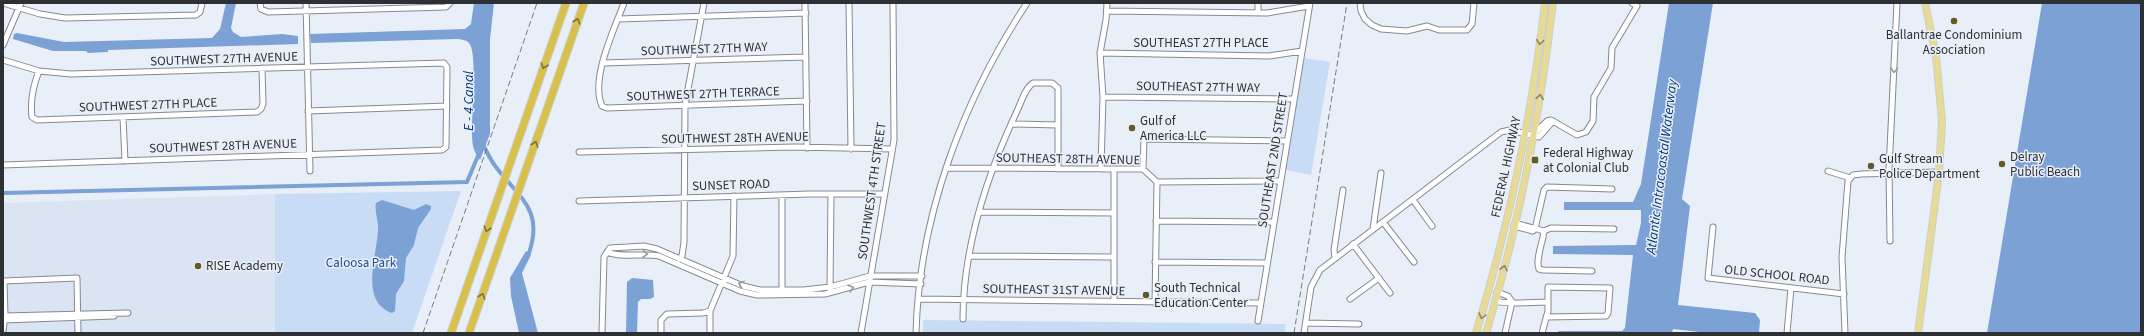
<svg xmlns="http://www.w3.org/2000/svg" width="2144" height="336" font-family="'Source Sans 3',sans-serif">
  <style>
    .built { fill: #dae4f3 }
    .green { fill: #c9dcf6 }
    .water { fill: #7ba1d5 }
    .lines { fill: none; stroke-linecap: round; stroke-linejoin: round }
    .canal { stroke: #7ba1d5; stroke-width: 4 }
    .minor-casing { stroke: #848a92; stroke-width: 7 }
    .major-casing { stroke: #cdcece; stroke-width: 8 }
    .highway-casing { stroke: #cdcece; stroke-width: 9 }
    .minor { stroke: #fff; stroke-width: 5 }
    .major { stroke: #e7da94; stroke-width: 6 }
    .highway { stroke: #d7c14c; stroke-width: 7 }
    .rail { stroke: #777b81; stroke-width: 1; stroke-dasharray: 6 3; stroke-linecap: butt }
    .oneway { stroke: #7a723f }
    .oneway2 { stroke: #8a8664 }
    .oneway3 { stroke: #96989a }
    .poi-dot { fill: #635a26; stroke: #e9eff8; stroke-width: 1.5 }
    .labels { text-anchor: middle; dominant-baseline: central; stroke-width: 3; stroke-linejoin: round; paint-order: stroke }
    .poi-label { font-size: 13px; fill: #2e3134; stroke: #e9eff8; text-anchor: start }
    .street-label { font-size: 13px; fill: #2e3134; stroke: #e9eff8 }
    .park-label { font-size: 13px; fill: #1e4f8e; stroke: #e9eff8 }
    .water-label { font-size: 14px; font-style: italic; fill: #033875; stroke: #e9eff8 }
  </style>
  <rect width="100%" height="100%" fill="#e9eff8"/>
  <!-- built -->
  <path class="built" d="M275,194V333H3V203Z"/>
  <!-- green -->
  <path class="green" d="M1304,58L1330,62L1311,175L1286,170Z
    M461,191L412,333H275V194Z
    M923,320L1286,324L1285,333H923Z"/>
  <!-- water -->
  <path class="water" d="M226,3H236L231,28L233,32L241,37L282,34L298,36V44L108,50V52L88,53L86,51H53L13,39L14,34L17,33L64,42L212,38L220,29Z
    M474,3H494L490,39V134L480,160C477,156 474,151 473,146C469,125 479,55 469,43C466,40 461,39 457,39L311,43L310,34L465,29L471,24Z
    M1669,3H1713L1682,199L1690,206L1678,305L1755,313L1760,320L1759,332L1708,333L1673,329L1672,333H1558V331H1622L1625,328L1633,255L1553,254V246L1636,245L1641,223V210H1564V202H1633L1641,184Z
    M2042,3H2141V333H1987Z
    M382,200L414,210L426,204L431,206V209L418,228L414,245L406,258L404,281L396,294L395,311L392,313C359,301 377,256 378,230C379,221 374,212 376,203Z
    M526,251L531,255L522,273L538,333H519L511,296L510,278Z
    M632,278L653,280L654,297L650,299H641L638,302L637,333H626L627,282Z"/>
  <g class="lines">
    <!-- canal -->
    <path class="canal" d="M482,143C487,151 490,160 496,167C519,198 544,209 529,253
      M3,193L467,182L480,151"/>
    <defs>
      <path id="minor" d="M3,3L40,14L65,18L196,15L200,12L202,3
        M260,3L261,9L268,12L446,7L450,3
        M306,3L310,171
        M624,3C614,30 590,79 602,106L607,108L807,101
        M805,3L807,148
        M849,3L851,149
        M1360,3L1361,11L1365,19L1372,25L1381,29L1407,31L1427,26L1439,30H1467L1472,24L1474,3
        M1107,11L1267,13L1309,6
        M1258,13V3
        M618,19L806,13
        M3,45L21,3
        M1100,53L1269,56L1302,51
        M3,60L39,71L71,74L444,63L447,67L446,147L442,150L3,165
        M603,63L806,57
        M39,71C33,86 30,101 32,117L37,120L257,112L261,109L263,104L262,68
        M1103,97L1294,99
        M308,111L447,106
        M123,117L125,161
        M1011,124L1058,125
        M1533,135L1547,121L1551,120L1577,135L1586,132L1593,121L1594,97L1611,68L1612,48L1637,6L1632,3
        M579,152L795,147L892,149
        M946,168L1143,169L1157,182
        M1101,169L1103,97L1100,53L1106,20L1107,3
        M1114,169V301
        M1143,169L1144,139L1287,141
        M1828,171L1850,178
        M1157,182L1280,181
        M1413,200L1432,226
        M579,201L810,194H884
        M980,212L1114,213
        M1156,221L1273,222
        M1383,222L1414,262
        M1515,223L1544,231L1551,228L1614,229
        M1514,226L1533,231L1535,229
        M1713,227L1708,278L1844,294
        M1373,229L1381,173
        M1535,229L1544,190L1547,187L1612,189
        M1544,231C1543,242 1535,260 1539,269L1543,270L1592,271
        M1890,241L1889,169L1897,3
        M1353,244L1390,293
        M607,252C620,258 643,253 659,256L740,291L757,295L825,294L869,282L921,284
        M970,256L1114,257
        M1335,258L1334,250L1343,190
        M679,259L682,256L684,242L685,105L704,3
        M1155,262L1267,263
        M830,289L831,194
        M782,292V195
        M1497,292L1508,296L1512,302L1505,333
        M919,299L1260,303
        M1350,299L1379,278
        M1495,301C1509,305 1531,302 1548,302
        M1155,303L1157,182
        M3,316L128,313
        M963,319C963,248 987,175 1017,111C1021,103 1025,88 1033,83H1052L1058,88V169
        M3,320L114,316
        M1258,321L1310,3
        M1306,323L1359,324
        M3,331L5,316L4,281L77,278L78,333
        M602,333L604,257L610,248L644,246L657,249L743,286L760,290H804L830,287L870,276H922
        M661,333V320L667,314L703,313L710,311
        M710,333V311L733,256L734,196
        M861,333L894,140L893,3
        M916,333C919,216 963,100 1027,3
        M1304,333L1311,287L1320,270L1501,132L1510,130L1539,137L1553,121
        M1542,333L1548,311V287L1610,288L1608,313L1606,316L1546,317
        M1787,333L1791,288
        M1845,333L1842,257L1848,181L1853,175L1861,174L1939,172"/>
      <path id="major" d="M1476,333C1509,225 1532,115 1545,3
        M1486,333C1519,226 1540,114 1553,3
        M1918,333L1939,173L1942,121L1936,56L1925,3"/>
      <path id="highway" d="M451,333L566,3
        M469,333L584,3"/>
    </defs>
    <!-- minor casing -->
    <use href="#minor" class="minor-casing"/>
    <!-- major casing -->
    <use href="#major" class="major-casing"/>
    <!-- highway casing -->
    <use href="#highway" class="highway-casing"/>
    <!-- minor -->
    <use href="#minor" class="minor"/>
    <!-- major -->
    <use href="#major" class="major"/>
    <!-- highway -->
    <use href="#highway" class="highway"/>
    <!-- rail -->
    <path class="rail" d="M423,333L537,3
      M1294,333L1347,3"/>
  </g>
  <!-- one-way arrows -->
  <defs><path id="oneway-chevron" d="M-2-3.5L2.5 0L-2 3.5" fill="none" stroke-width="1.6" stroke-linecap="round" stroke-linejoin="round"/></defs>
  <g class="oneway">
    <use href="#oneway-chevron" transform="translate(577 21) rotate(-71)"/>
    <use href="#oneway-chevron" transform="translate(544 66) rotate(109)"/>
    <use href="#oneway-chevron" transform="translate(535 144) rotate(-71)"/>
    <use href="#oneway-chevron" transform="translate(487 229) rotate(109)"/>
    <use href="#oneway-chevron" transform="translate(482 296) rotate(-71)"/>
  </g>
  <g class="oneway2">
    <use href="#oneway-chevron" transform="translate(1540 42) rotate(98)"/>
    <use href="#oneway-chevron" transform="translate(1540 97) rotate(-81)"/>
    <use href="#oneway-chevron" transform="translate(1504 268) rotate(-76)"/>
    <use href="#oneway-chevron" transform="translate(1482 316) rotate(106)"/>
  </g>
  <g class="oneway3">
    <use href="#oneway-chevron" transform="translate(1894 70) rotate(93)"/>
    <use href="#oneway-chevron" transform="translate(645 254) rotate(4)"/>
    <use href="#oneway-chevron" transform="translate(741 284) rotate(-160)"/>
    <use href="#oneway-chevron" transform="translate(851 288) rotate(-17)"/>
  </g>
  <!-- markers -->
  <g class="poi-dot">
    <circle cx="1954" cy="21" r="4"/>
    <circle cx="1132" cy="128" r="4"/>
    <rect x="1531" y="156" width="8" height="8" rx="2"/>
    <circle cx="2002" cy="164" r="4"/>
    <circle cx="1871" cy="166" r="4"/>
    <circle cx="198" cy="266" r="4"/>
    <circle cx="1146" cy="295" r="4"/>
  </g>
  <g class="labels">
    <!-- poi labels -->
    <g class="poi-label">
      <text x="1954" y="35" text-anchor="middle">Ballantrae Condominium<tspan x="1954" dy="15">Association</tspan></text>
      <text x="1140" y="121">Gulf of<tspan x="1140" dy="15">America LLC</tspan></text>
      <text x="1543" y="153">Federal Highway<tspan x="1543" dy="15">at Colonial Club</tspan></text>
      <text x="2010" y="157">Delray<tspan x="2010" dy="15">Public Beach</tspan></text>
      <text x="1879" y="159">Gulf Stream<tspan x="1879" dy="15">Police Department</tspan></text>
      <text x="206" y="266">RISE Academy</text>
      <text x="1154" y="288">South Technical<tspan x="1154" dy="15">Education Center</tspan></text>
    </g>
    <!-- street labels -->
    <g class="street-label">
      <text x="1201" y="43">SOUTHEAST 27TH PLACE</text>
      <text transform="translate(704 49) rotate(-2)">SOUTHWEST 27TH WAY</text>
      <text transform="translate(224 59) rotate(-2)">SOUTHWEST 27TH AVENUE</text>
      <text transform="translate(1198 87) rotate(1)">SOUTHEAST 27TH WAY</text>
      <text transform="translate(703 94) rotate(-2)">SOUTHWEST 27TH TERRACE</text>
      <text transform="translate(148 105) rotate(-2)">SOUTHWEST 27TH PLACE</text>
      <text transform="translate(735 138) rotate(-1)">SOUTHWEST 28TH AVENUE</text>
      <text transform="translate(223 146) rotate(-2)">SOUTHWEST 28TH AVENUE</text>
      <text transform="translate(1068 159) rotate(1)">SOUTHEAST 28TH AVENUE</text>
      <text transform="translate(1273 160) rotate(-81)">SOUTHEAST 2ND STREET</text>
      <text transform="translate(1506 167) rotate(-78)">FEDERAL HIGHWAY</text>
      <text transform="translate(731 185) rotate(-2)">SUNSET ROAD</text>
      <text transform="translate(872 191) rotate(-82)">SOUTHWEST 4TH STREET</text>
      <text transform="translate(1777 275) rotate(6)">OLD SCHOOL ROAD</text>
      <text transform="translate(1054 290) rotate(1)">SOUTHEAST 31ST AVENUE</text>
    </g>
    <!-- park labels -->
    <g class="park-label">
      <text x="361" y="263">Caloosa Park</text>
    </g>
    <!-- water labels -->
    <g class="water-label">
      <text transform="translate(469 101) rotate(-90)">E - 4 Canal</text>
      <text transform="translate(1662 167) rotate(-83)">Atlantic Intracoastal Waterway</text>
    </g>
  </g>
  <!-- border -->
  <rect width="2144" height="336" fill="none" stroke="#2e3134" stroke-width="8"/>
</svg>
